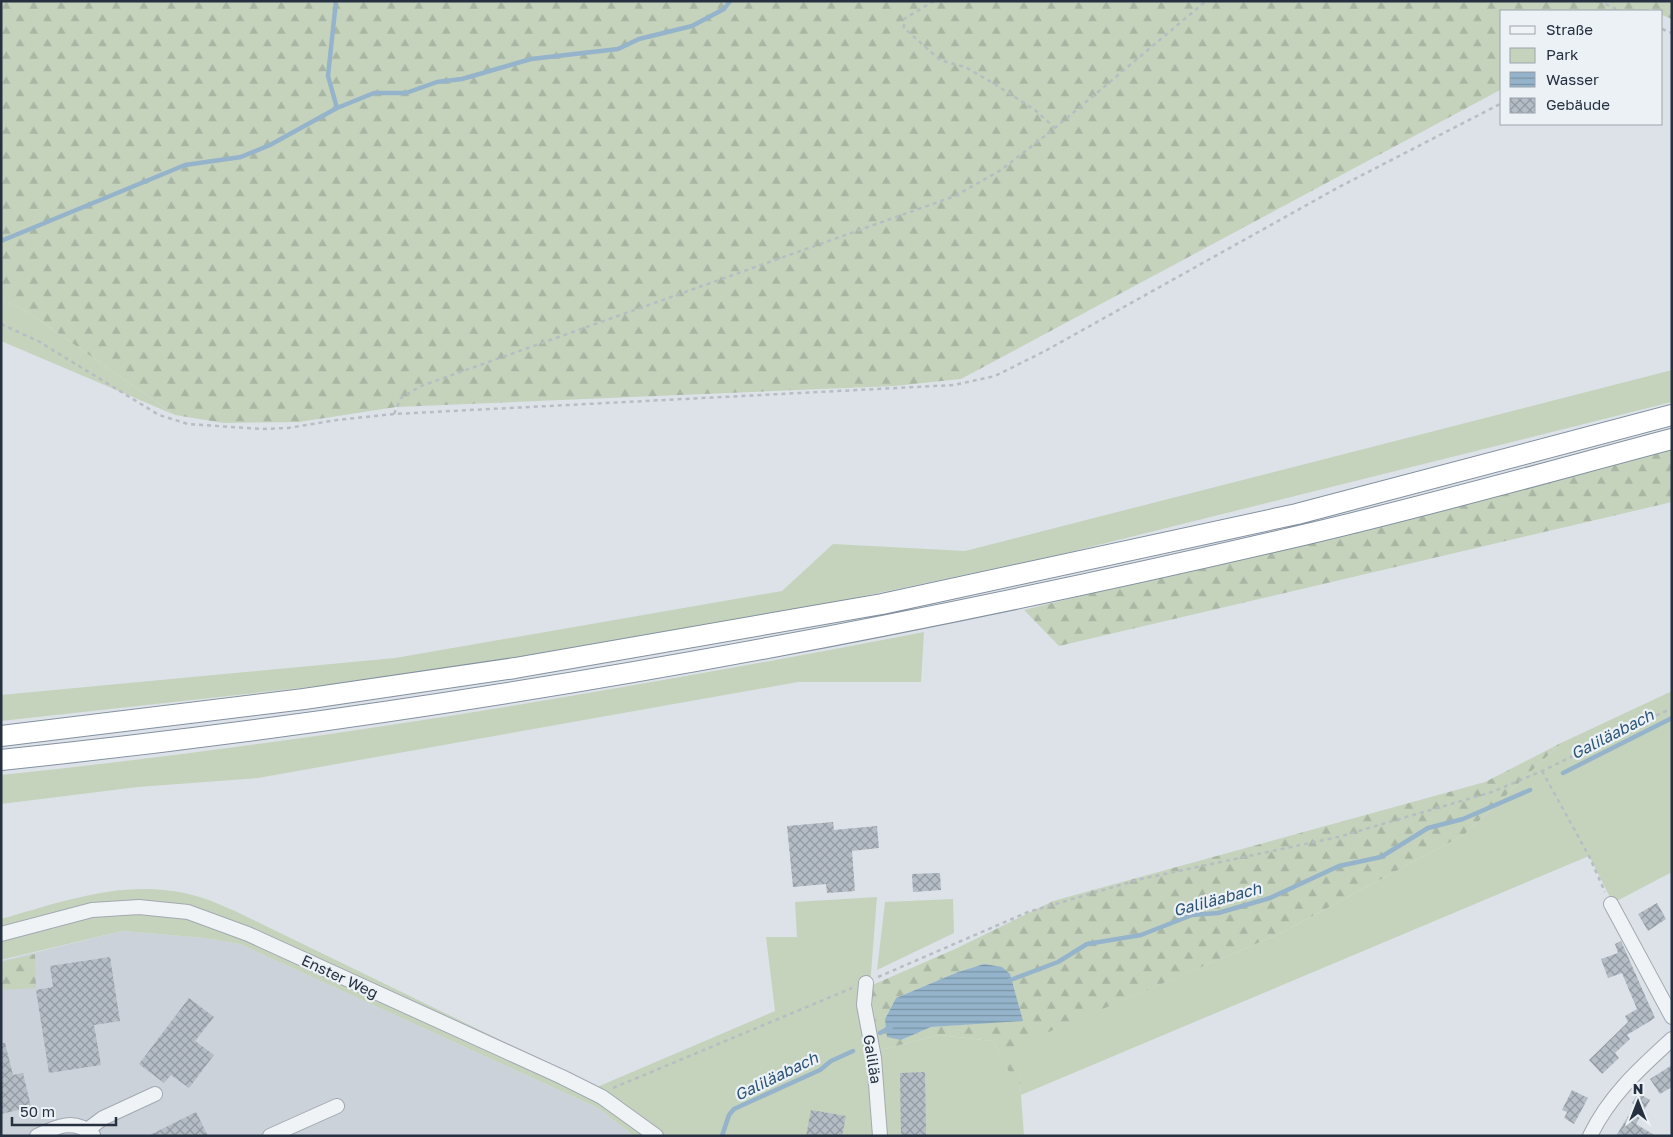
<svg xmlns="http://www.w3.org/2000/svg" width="1673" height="1137" font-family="'Golos Text',sans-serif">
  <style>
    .built { fill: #cbd2da }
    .green { fill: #c5d3bd }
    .forest { fill: url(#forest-firs); fill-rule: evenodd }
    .water { fill: url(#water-rules) }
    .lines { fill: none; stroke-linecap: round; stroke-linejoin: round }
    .stream { stroke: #95b4cb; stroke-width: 4.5 }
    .building { fill: url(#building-cross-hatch) }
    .minor-casing { stroke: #a2a9b2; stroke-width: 16 }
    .highway-casing { stroke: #8391a0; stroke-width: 22 }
    .path { stroke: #b7bdc3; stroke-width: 2.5; stroke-dasharray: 4 4; stroke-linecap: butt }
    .minor { stroke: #f0f3f6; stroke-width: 14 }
    .highway { stroke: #fff; stroke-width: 20 }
    .labels { text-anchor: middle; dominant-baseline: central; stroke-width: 4.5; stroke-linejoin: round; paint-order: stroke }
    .street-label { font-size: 15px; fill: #253140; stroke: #ecf1f6 }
    .water-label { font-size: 16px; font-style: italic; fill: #2c5476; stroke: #ecf1f6 }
  </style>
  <defs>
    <pattern id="forest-firs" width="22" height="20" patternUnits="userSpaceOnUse" patternTransform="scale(1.25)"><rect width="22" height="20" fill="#c5d3bd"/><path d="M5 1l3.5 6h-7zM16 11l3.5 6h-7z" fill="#a9b6a4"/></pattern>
    <pattern id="water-rules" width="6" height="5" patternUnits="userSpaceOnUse" patternTransform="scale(1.25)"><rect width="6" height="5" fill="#95b4cb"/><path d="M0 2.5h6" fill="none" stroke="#7993a6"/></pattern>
    <pattern id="building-cross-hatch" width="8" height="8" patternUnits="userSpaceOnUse" patternTransform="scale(1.25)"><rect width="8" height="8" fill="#b4bcc5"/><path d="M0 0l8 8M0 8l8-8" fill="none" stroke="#9299a1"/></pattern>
  </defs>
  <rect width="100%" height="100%" fill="#dde2e8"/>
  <!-- built -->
  <path class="built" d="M122,931L205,938L240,944L598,1108L634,1136H1V961Z"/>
  <!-- green -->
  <path class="green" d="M1,299L29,313L175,415L1,341Z
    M1672,370V402L1054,556L812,607L400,677L1,721V695L395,658L782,591L833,544L965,551Z
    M924,632L921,682H798L258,778L138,787L1,804V775C310,743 618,691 924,632Z
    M1672,691V872L1613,903L1589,856L1021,1095L1024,1136H634L598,1108L240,944L205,938L122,931L1,960V919C65,901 129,877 196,896C209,899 222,906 235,911L597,1087L775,1011L766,937H797L795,902L877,897L870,986L880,1050L939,1035L993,1041L1021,1094L1017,1045L1277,935L1465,834L1561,743Z
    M953,899L954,933L877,970L885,902Z"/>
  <!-- forest -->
  <path class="forest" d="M1,1H1672V19L1662,15V11L1650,9L1646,11H1502V89L961,379L894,386L396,407L299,422L224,423L175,415L29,313L1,299Z
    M1672,448V502L1059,646L1024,610Z
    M1561,743L1465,834L1277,935L1018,1045L1021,1095L993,1041L939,1035L880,1050L870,986L955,949L1053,901L1485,782ZM984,964L994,1022L931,1027L901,1040L885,1019L896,998L958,972Z
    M35,954L36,988L1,990V962Z"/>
  <!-- water -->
  <path class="water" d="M984,964L1002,967L1010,974L1023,1021L931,1027L901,1040L887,1037L885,1019L896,998L958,972Z"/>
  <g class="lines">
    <!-- stream -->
    <path class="stream" d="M336,1L328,76L337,108
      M1,241L185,165L241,157L270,145L337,108L374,93H406L437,82L462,79L531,59L618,49L639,39L692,26L724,9L730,1
      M1563,773L1672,718
      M1008,981L1058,962L1087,944L1141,935L1192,915L1218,913L1270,898L1339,866L1381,857L1428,828L1463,819L1530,790
      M880,1033L891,1027
      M722,1136L729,1115L734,1109L820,1070L831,1061L853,1051"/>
  </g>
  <!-- building -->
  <path class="building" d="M833,822L834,830L877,826L879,848L852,851L855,891L827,893L826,884L793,887L787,826Z
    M940,873L941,890L913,892L912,874Z
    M1657,903L1666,919L1648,931L1638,914Z
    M1621,941L1655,1018L1627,1035L1630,1039L1615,1053L1619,1058L1602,1074L1589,1060L1628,1022L1625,1016L1637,1009L1622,973L1608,978L1601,959L1618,953L1615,944Z
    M110,957L120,1021L94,1025L101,1065L49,1073L36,990L53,987L50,966Z
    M189,998L214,1017L195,1041L214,1055L189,1088L171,1075L164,1083L139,1064Z
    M1,1043H5L13,1075L23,1073L31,1107L1,1114Z
    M1672,1065V1087L1660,1094L1650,1079Z
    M925,1072L926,1136H901L900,1073Z
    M1572,1090L1588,1098L1574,1124L1564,1118L1567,1112L1562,1110Z
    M1638,1093L1650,1100L1636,1124L1656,1136H1616L1635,1105L1632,1103Z
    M811,1110L846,1116L842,1136H806Z
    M196,1112L208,1136H148Z"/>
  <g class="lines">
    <defs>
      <path id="minor" d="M1611,904L1672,1017
        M1,934L92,910L139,907L188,912L248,934L562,1077L602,1097L656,1136
        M866,983L864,1005L874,1058L880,1136
        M87,1130L103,1118L155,1094
        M37,1136C57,1126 75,1118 93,1135
        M270,1136L337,1106
        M1590,1136C1609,1096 1640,1068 1672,1039"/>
      <path id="highway" d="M1,736L304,699L515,668L882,604L1297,514L1672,415
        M1,760C438,715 872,636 1299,536C1424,507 1548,472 1672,439"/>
    </defs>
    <!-- minor casing -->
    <use href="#minor" class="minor-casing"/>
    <!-- highway casing -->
    <use href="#highway" class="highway-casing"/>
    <!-- path -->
    <path class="path" d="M934,1L904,19V28L940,60L965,67L993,83L1035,110L1055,128
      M1598,1L1621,11
      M1662,29L1672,33
      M1,324L38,341L159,415L188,424L261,429L288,428L337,420L394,414L954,385L995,376L1045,351L1339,187L1502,103
      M394,414L401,398L421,386L955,196L1001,170L1055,128L1206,1
      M1542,771L1589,856L1605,892
      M878,977L1028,912L1141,879L1338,837L1492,792L1542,771L1672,708
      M613,1088L852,988"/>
    <!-- minor -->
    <use href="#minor" class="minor"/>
    <!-- highway -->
    <use href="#highway" class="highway"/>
  </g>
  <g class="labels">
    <!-- street labels -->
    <g class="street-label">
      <text transform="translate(340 976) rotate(25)">Enster Weg</text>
      <text transform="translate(873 1059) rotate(81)">Galiläa</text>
    </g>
    <!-- water labels -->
    <g class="water-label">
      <text transform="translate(1612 734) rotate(-27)">Galiläabach</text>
      <text transform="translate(1217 899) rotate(-15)">Galiläabach</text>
      <text transform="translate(776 1076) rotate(-26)">Galiläabach</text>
    </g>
  </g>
  <!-- border -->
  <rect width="1673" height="1137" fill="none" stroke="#253140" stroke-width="5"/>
  <!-- legend -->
  <rect x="1500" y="10" width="162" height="115" fill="#ecf1f6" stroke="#9ca4ad"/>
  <rect x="1510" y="26" width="25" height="8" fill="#f0f3f6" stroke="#9ca4ad"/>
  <text x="1546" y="35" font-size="15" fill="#253140">Straße</text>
  <rect x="1510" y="48" width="25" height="15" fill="#c5d3bd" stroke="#9ca4ad"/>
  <text x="1546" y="60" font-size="15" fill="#253140">Park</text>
  <rect x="1510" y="72" width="25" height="15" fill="url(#water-rules)" stroke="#9ca4ad"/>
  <text x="1546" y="85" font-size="15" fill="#253140">Wasser</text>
  <rect x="1510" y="98" width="25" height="15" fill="url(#building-cross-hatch)" stroke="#9ca4ad"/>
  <text x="1546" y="110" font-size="15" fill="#253140">Gebäude</text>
  <!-- north arrow -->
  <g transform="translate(1638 1102)" stroke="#ecf1f6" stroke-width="4" paint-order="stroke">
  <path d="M0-4L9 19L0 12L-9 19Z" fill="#253140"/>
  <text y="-8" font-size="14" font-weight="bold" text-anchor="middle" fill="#253140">N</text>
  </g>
  <!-- scale -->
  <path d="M12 1117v8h104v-8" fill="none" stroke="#253140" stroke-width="2.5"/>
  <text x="20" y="1117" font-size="15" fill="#253140" stroke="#ecf1f6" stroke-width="4" paint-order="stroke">50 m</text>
</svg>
